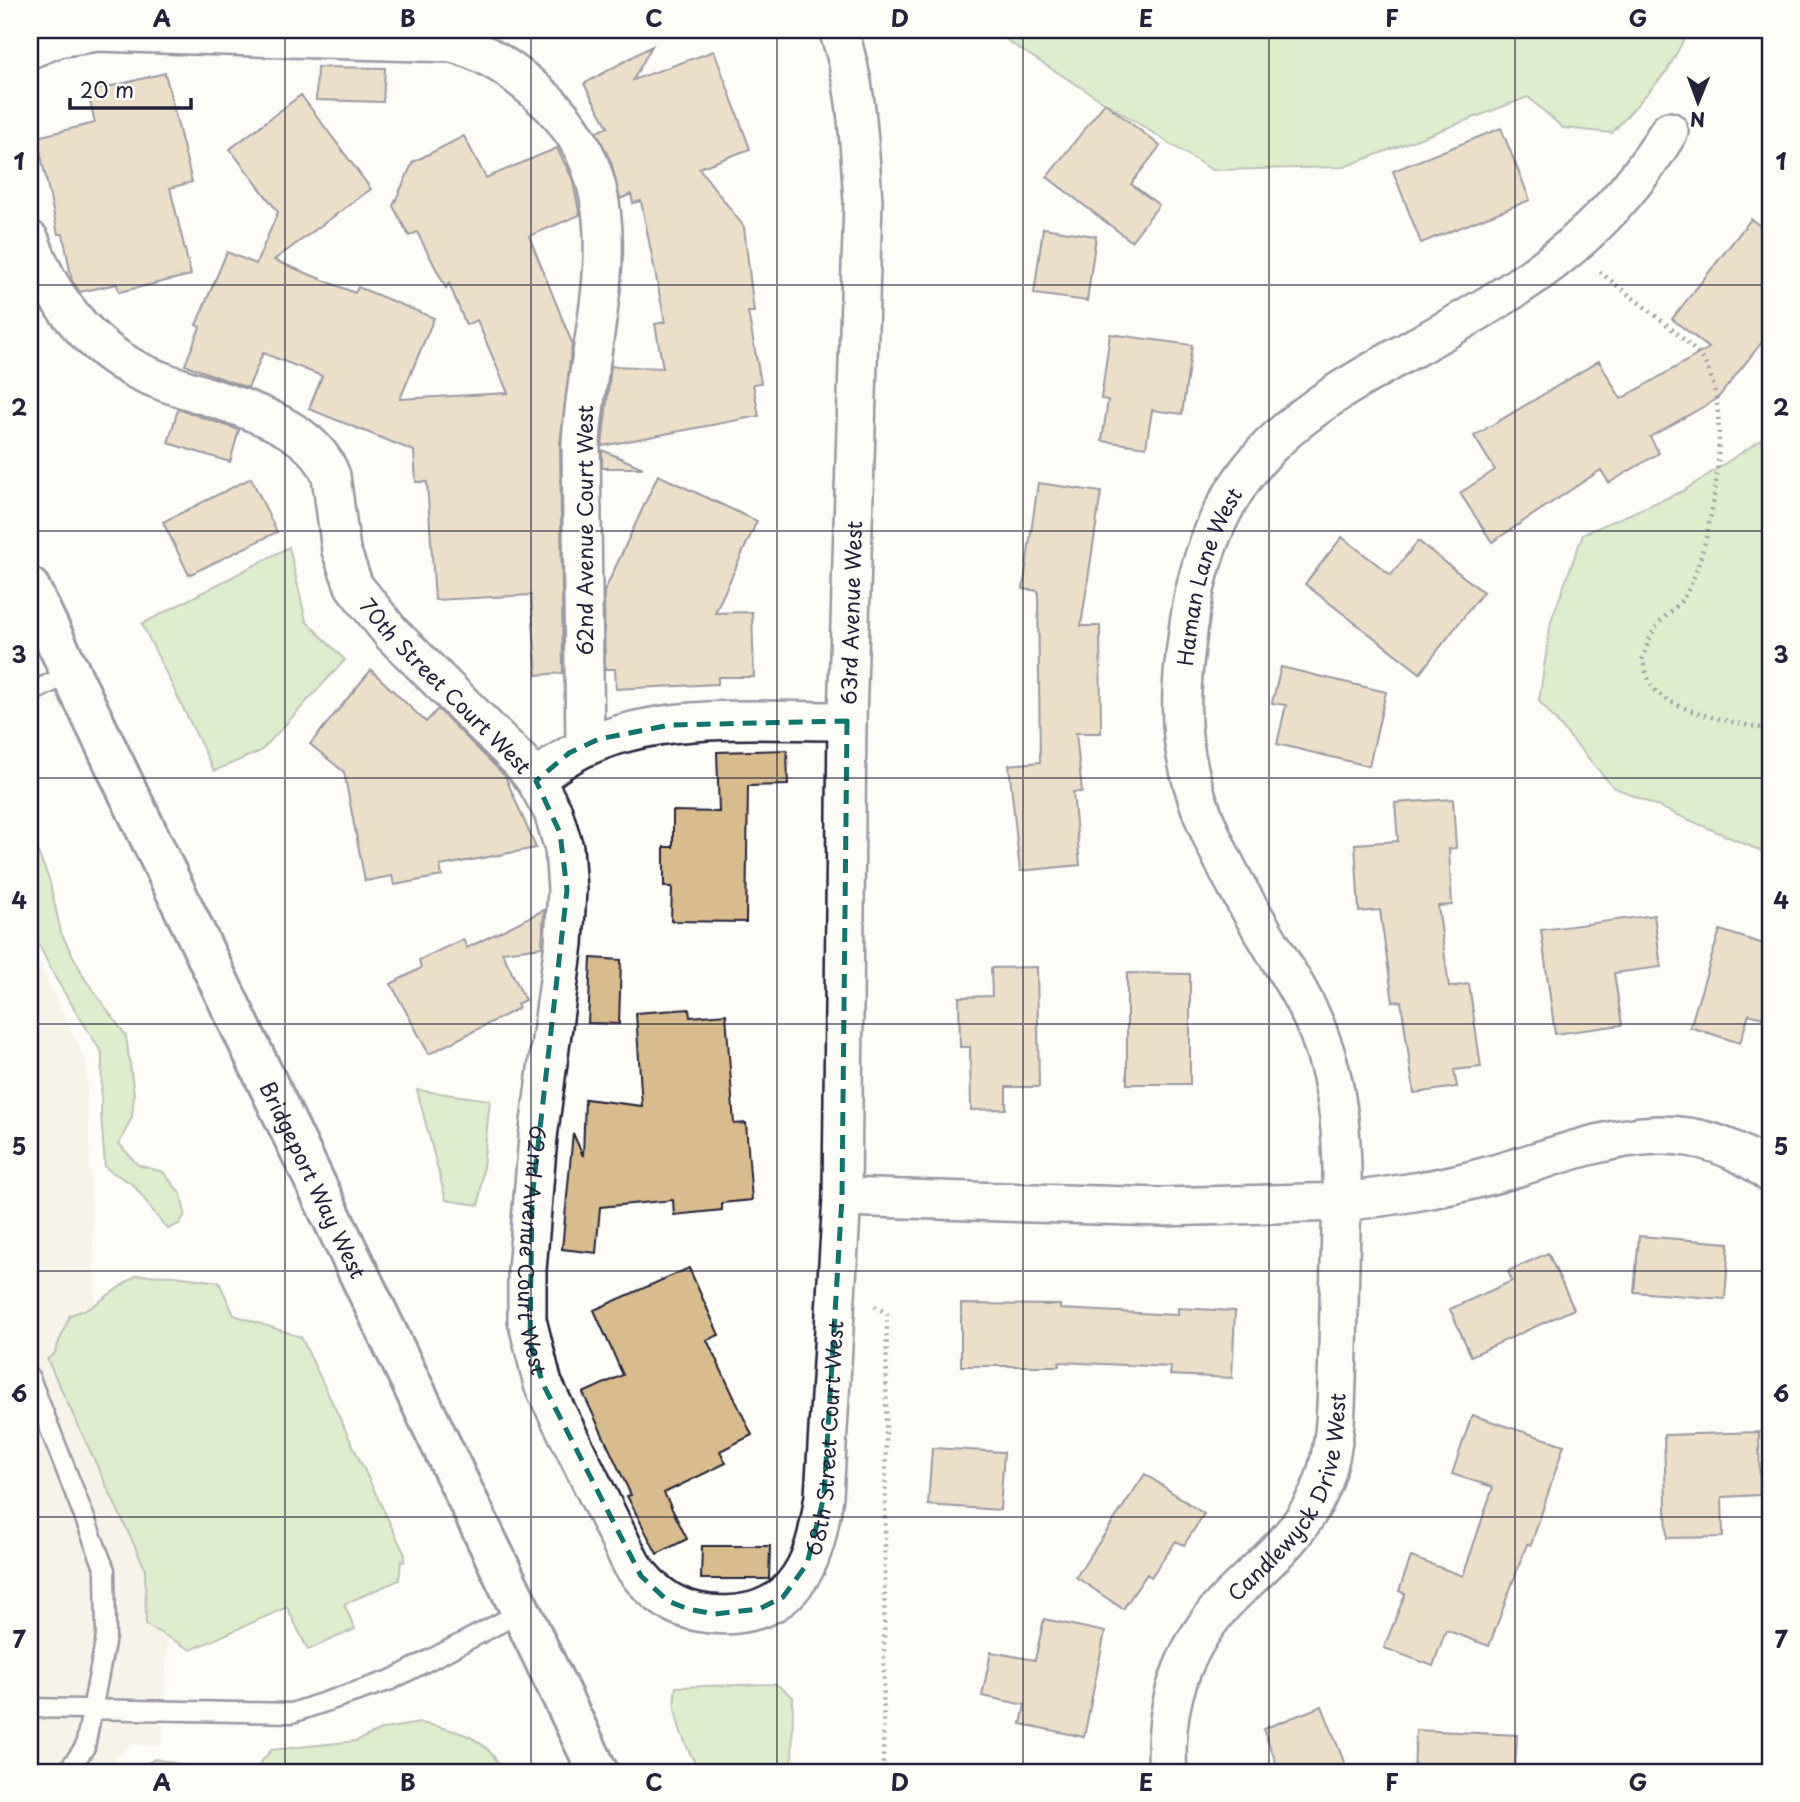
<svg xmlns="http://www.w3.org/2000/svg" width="1800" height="1802" font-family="'Playpen Sans',sans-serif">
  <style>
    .built { fill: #f2e9d7 }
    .green { fill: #b8dc97; stroke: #6d7f69; stroke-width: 2 }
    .building { fill: #d9bc8d; stroke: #22223b; stroke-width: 2 }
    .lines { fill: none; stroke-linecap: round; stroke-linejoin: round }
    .lane-casing { stroke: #22223b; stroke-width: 23 }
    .street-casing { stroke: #22223b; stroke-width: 42 }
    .primary-casing { stroke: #22223b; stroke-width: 44 }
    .path { stroke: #22223b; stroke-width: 4.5; stroke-dasharray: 2 5; stroke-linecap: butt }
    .lane { stroke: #fdfcf7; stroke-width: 18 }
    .street { stroke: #fdfcf7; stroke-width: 37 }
    .primary { stroke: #fdfcf7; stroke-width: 38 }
    .marked { fill: none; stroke: #0f766e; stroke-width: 5; stroke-dasharray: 14 9; stroke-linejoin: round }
    .grid { fill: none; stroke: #22223b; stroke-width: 2; stroke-opacity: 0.55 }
    .labels { text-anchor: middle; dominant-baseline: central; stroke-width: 5; stroke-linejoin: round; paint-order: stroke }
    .street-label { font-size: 21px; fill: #22223b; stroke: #fdfcf7 }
    .neatline { fill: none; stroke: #22223b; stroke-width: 2.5 }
    .grid-label { font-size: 23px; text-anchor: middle; font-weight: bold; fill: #22223b }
  </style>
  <rect width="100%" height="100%" fill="#fdfcf7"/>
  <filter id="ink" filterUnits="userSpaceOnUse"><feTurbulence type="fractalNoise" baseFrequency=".0143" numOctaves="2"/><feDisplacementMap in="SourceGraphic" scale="14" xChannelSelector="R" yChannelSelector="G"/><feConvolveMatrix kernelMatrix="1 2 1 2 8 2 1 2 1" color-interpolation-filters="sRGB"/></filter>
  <g filter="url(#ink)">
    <!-- built -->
    <path class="built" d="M30,945L86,1061L100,1428L172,1553L162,1746L132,1745L118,1755L108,1772H30Z"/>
    <!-- green -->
    <path class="green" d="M999,30H1689L1667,71L1612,133L1563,128L1528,97L1344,167L1212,170L1009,42Z
      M1770,434V855L1613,787L1539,701L1551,621L1583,534L1683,491Z
      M289,547L306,621L345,660L261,751L214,771L142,624Z
      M30,833L49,879L61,933L85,979L126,1036L134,1094L132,1117L119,1144L138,1165L163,1172L181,1194L185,1214L179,1224L168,1229C154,1216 146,1199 133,1185C126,1179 114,1175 105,1167L101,1115L102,1053L56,979L30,927Z
      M417,1090L490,1100L479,1205L446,1200Z
      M137,1275L175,1276L219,1282L234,1315L301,1337L405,1555L404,1562L401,1561L399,1580L344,1604L355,1629L308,1650L287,1607L191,1650L146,1625L145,1568L47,1359L54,1354L70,1315L90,1308Z
      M776,1684L793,1697L792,1772H700C686,1747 670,1715 676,1687Z
      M420,1723C453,1729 489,1736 502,1772H253L271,1750L356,1741L383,1729Z
      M155,1759L182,1765L189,1772H131Z"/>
    <!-- building -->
    <path class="building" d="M652,46L633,80L714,51L750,149L699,168L744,227L754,312H748L761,383L753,384L759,416L602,446L611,366L663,368L655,324L665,322L641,201L633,203L631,194L620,199L611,162L596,132L608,127L584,84Z
      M317,67L385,68L383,102L316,100Z
      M165,73L192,182L170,188L191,275L119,292L117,284L80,292L72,281L63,234H58L37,137L95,123L88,92Z
      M301,95L371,189L274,260L355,293L358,287L434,318L400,399L508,393L477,320L466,325L449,283L446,288L417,232L409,236L393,206L413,162L464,136L486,178L557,148L572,178L580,215L529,236L572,343L560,444L563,673L537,675L531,595L435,600L427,482H416L414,451L309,409L322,376L263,353L248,388L185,365L200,327L196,325L227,252L256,264L278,212L230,149Z
      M1105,103L1160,146L1131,184L1159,205L1131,241L1047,177Z
      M1501,128L1530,200L1421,243L1393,171Z
      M1751,219L1770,234V332L1717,399L1650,437L1659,453L1609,483L1601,470L1492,542L1460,493L1495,470L1474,436L1599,361L1621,399L1709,348L1672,319Z
      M1043,228L1096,236L1087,301L1034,294Z
      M1110,334L1192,345L1182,414L1152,410L1146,447L1102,441L1108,400L1101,399Z
      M178,409L239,430L230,462L168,443Z
      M602,450L643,468H602Z
      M658,475L757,521L715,613L752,612L754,677H718V684L616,689L615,669H605L604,592Z
      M251,478L277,532L189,575L163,522Z
      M1038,483L1101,492L1081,626H1100L1101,733H1076L1082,792H1073L1080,865L1020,871L1009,765L1040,762L1038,591L1023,589Z
      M1342,537L1391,575L1418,541L1483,592L1420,673L1305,584Z
      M1281,667L1386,692L1369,766L1277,744L1286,705L1272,703Z
      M371,670L426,722L438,709L505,776L536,848L440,866L442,876L394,885L392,876L365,881L344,772L310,744Z
      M787,750L788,785L748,786L746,922L671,921L672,887H664V847H673V811L719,812L717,752Z
      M1453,799L1456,848L1449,849L1452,905L1438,906L1449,987L1469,984L1481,1067L1454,1070L1457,1087L1414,1093L1401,1001L1393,1002L1380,910L1359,912L1355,844L1398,841L1395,803Z
      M544,910L542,947L502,952L525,1000L517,1004L519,1008L429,1054L391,984L421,968L419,960L463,939L467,948Z
      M1654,915L1661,967L1614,973L1622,1025L1555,1034L1541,930Z
      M1720,930L1770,946V1020L1749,1014L1740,1043L1690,1027Z
      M591,958L621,960L619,1024L588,1023Z
      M1037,967L1039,1087H1006V1109L971,1110L970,1047H960L959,997L992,996L991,968Z
      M1127,973L1190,974V1084H1127Z
      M689,1009L690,1017L726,1014L734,1124L746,1123L752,1200L722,1203V1210L674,1215L673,1200L600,1207L596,1253L562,1249L573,1133L583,1156L585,1099L642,1106L636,1013Z
      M1639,1236L1729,1243L1725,1299L1634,1292Z
      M1548,1253L1574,1309L1471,1356L1450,1309L1512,1281L1508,1271Z
      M689,1268L719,1335L707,1340L752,1435L720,1451L726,1463L664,1493L687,1539L657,1554L627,1496L631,1495L583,1393L623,1375L594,1310Z
      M961,1304L1060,1305V1309L1178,1315V1308L1235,1311L1232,1378L1170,1375L1171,1367L1059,1362V1366H961Z
      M1472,1415L1564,1445L1531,1545L1527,1544L1489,1646L1446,1630L1433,1666L1384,1648L1405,1594L1399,1591L1411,1557L1463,1576L1493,1487L1452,1474Z
      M1759,1432L1760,1495L1722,1497L1723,1537L1667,1538L1664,1435Z
      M932,1448L1004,1452L1000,1510L928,1505Z
      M1145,1474L1204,1514L1184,1545L1176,1541L1151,1577L1147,1574L1123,1609L1076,1577Z
      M702,1546H770L769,1579H701Z
      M1044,1619L1105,1632L1084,1737L1021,1724L1025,1705L982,1696L991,1652L1035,1660Z
      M1322,1706L1348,1772H1280L1263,1729Z
      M1416,1730L1517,1735L1515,1772H1414Z"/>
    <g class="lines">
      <defs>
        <path id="lane" d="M30,693L71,673
          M30,1378L105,1570L106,1637L85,1747L67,1772
          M30,1708L292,1713L391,1680L521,1612"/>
        <g id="street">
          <path d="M30,49L58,38L97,32L452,43C487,52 512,70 538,93C648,187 587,324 581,444L585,745"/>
          <path id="s1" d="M30,240C47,291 83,340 131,367C186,399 308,409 331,476L341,550L354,586L392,634L521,762L536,781L553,812L564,848L567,890L564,944L538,1137L527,1270V1320L543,1384L632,1565C642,1579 653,1591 667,1600C702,1622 764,1621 792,1587C814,1562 819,1529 824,1496L842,1197L847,721L863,201C859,144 858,84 838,30"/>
          <path d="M536,781C612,705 748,722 847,721"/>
          <path id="s2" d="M842,1197L1161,1207L1342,1202C1343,1143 1340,1087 1318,1032C1305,999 1285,969 1267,938C1229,876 1192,810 1183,737C1179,699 1184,661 1189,624C1218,415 1360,389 1511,291C1575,250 1630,197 1669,131"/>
          <path id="s3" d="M1168,1772C1162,1704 1184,1642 1233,1594C1268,1560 1305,1530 1323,1483C1338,1441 1336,1395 1338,1351C1339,1302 1340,1252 1342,1202C1390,1196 1437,1190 1484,1177C1585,1150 1675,1100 1770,1173"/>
        </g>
        <g id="primary">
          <path id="s4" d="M30,588L598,1772"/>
        </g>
      </defs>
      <!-- lane casing -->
      <use href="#lane" class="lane-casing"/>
      <!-- street casing -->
      <use href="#street" class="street-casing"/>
      <!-- primary casing -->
      <use href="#primary" class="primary-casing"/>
      <!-- path -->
      <path class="path" d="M1600,272C1629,296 1674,327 1698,354C1738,398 1713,545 1686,594C1678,608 1662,617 1654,630C1649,638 1646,650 1642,660C1645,668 1648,678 1652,686C1670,713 1740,723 1770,730
        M875,1306L887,1314L883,1772"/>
      <!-- lane -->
      <use href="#lane" class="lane"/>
      <!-- street -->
      <use href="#street" class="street"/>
      <!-- primary -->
      <use href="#primary" class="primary"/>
    </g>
  </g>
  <!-- marked area -->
  <path d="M0 0H1800V1802H0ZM847,721L842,1197L824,1496L807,1564L783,1597L759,1609L715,1614L688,1609L668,1601L641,1576L543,1384L530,1342L532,1199L567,890L560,833L536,781L569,753L599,739L670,725Z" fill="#fdfcf7" fill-opacity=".55" fill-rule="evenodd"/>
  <path class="marked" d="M847,721L842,1197L824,1496L807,1564L783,1597L759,1609L715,1614L688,1609L668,1601L641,1576L543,1384L530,1342L532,1199L567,890L560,833L536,781L569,753L599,739L670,725Z"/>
  <!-- grid -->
  <path class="grid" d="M285,30V1772M531,30V1772M777,30V1772M1023,30V1772M1269,30V1772M1515,30V1772M30,285H1770M30,531H1770M30,778H1770M30,1024H1770M30,1271H1770M30,1517H1770"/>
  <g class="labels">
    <!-- street labels -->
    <g class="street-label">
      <text transform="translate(584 530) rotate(-90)">62nd Avenue Court West</text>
      <text stroke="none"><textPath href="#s2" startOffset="1164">Haman Lane West</textPath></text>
      <text stroke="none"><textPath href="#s1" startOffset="2762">63rd Avenue West</textPath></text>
      <text stroke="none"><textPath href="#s1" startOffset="649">70th Street Court West</textPath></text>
      <text stroke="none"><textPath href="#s4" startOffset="656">Bridgeport Way West</textPath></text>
      <text stroke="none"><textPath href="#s1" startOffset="1258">62nd Avenue Court West</textPath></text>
      <text stroke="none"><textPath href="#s1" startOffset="1936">68th Street Court West</textPath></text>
      <text stroke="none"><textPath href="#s3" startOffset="312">Candlewyck Drive West</textPath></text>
    </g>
  </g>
  <!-- margin -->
  <rect width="1800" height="1802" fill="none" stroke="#fdfcf7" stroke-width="77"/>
  <!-- north arrow -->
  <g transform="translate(1698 102) rotate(181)" stroke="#fdfcf7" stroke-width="5" paint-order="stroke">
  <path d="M0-5L12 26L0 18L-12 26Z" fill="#22223b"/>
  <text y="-10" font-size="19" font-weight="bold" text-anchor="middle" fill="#22223b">N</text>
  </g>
  <!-- scale -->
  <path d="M70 98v10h121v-10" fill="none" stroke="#22223b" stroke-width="3.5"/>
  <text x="80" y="98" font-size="21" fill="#22223b" stroke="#fdfcf7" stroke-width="5" paint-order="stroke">20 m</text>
  <rect x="38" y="38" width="1724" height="1726" class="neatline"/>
  <g class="grid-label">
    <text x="162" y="27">A</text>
    <text x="408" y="27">B</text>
    <text x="654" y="27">C</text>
    <text x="900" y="27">D</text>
    <text x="1146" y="27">E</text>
    <text x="1392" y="27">F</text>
    <text x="1638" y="27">G</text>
    <text x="19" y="170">1</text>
    <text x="1781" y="170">1</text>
    <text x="19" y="416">2</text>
    <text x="1781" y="416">2</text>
    <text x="19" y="663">3</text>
    <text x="1781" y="663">3</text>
    <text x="19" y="909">4</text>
    <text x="1781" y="909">4</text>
    <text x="19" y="1155">5</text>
    <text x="1781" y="1155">5</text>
    <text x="19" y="1402">6</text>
    <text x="1781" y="1402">6</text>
    <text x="19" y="1648">7</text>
    <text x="1781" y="1648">7</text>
    <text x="162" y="1791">A</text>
    <text x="408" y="1791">B</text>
    <text x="654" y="1791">C</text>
    <text x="900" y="1791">D</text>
    <text x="1146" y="1791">E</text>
    <text x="1392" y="1791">F</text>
    <text x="1638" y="1791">G</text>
  </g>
</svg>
